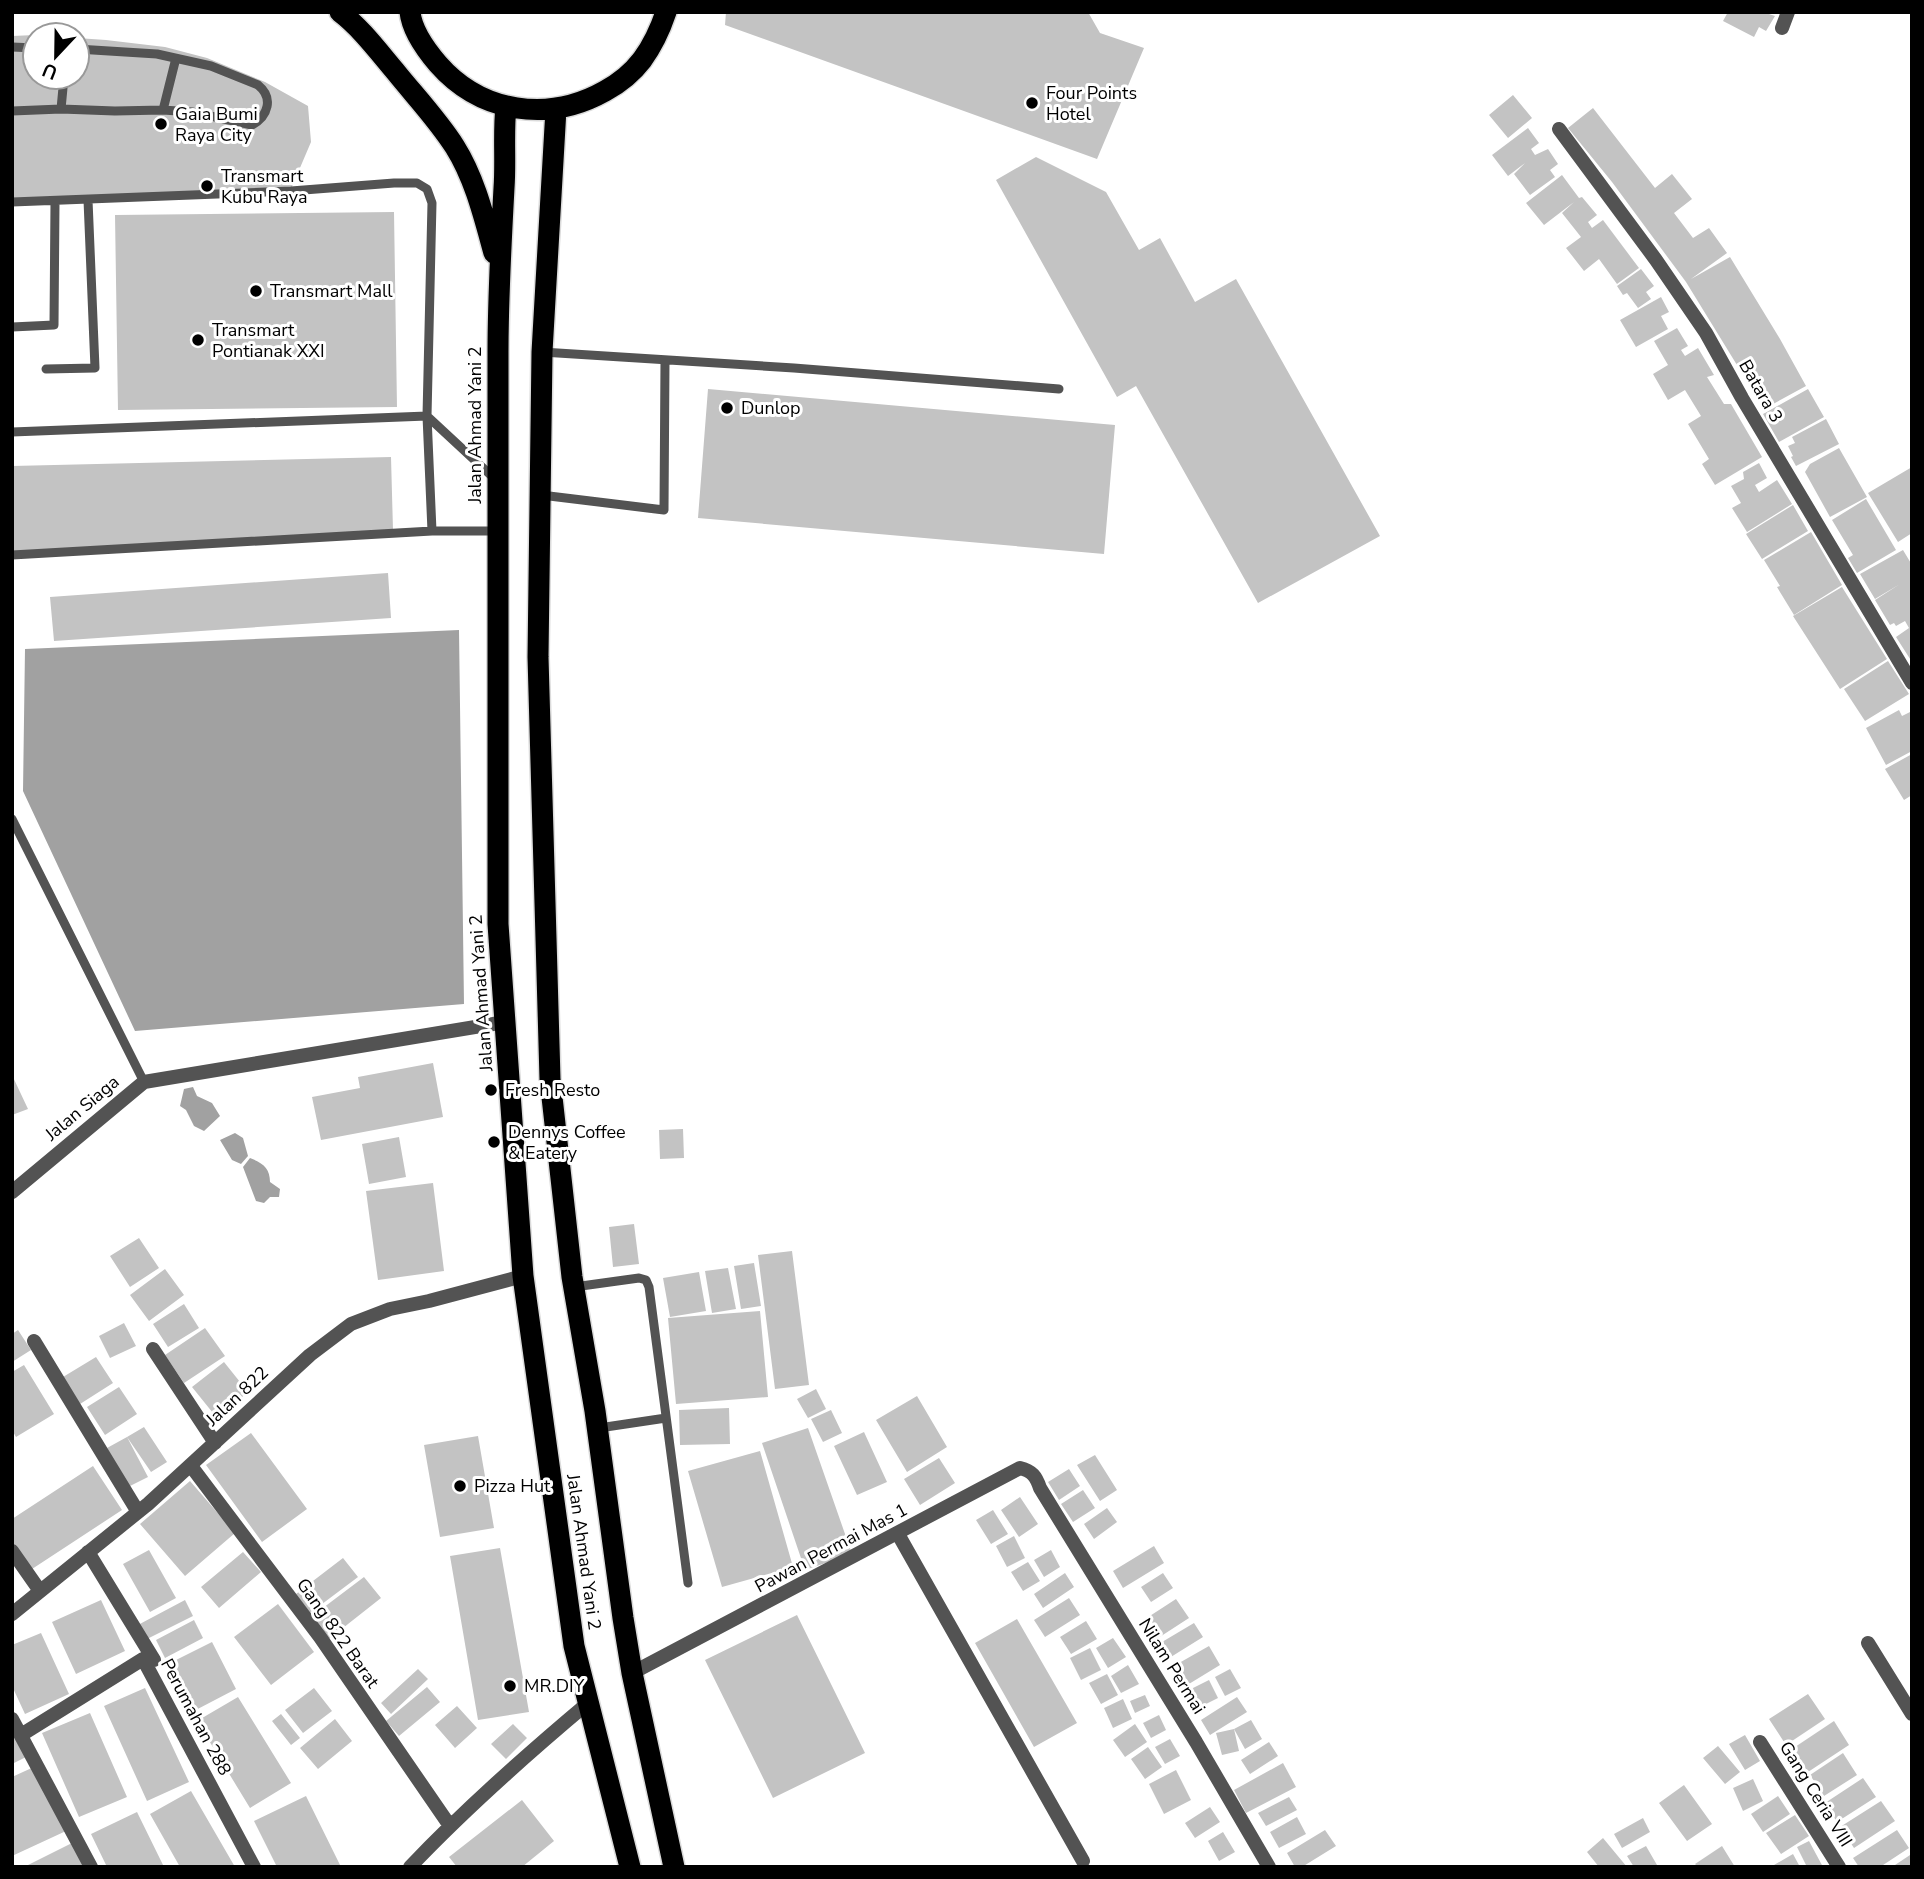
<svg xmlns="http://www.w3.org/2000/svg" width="1924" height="1879" font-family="'Nunito Sans',sans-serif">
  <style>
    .water { fill: #a1a1a1 }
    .building { fill: #c3c3c3 }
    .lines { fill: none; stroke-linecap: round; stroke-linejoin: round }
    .highway-casing { stroke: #dbdbdb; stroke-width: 24 }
    .lane { stroke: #535353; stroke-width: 9 }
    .street { stroke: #535353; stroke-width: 14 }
    .highway { stroke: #000; stroke-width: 21 }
    .poi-dot { fill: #000; stroke: #fff; stroke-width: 2.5 }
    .labels { text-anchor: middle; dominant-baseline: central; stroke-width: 6; stroke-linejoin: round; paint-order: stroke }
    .poi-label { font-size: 18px; fill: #000; stroke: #fff; text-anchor: start }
    .street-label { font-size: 18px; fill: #000; stroke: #fff }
  </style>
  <rect width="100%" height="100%" fill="#fff"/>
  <!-- water -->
  <path class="water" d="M459,630L464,1004L135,1031L23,791L25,649Z
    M193,1087L197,1096L212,1103L220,1116L204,1131L194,1126L186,1110L180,1106L184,1089Z
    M235,1133L243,1138L248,1156L241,1164L232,1160L220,1140Z
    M250,1158C263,1163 270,1168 270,1182L280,1189L279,1197H270L264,1203L256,1201L243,1167Z"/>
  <!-- building -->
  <path class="building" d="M726,12H1088L1100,33L1144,48L1097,159L725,25Z
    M1728,12H1769V14L1775,16L1766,31L1759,27L1754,37L1723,21Z
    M35,35V77H77V38L106,40L165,47L207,58L265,82L308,106L311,142L291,189L12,203V36Z
    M1513,95L1532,118L1508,138L1489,115Z
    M1593,108L1655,188L1672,174L1692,199L1674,213L1693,238L1709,228L1727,253L1691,279L1730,257L1780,339L1806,386L1764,409L1686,282L1612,182L1568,128Z
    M1528,128L1539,143L1531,149L1535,155L1548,149L1558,164L1550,170L1555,177L1530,195L1514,174L1525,163L1508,176L1492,155Z
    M1036,157L1106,192L1139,250L1160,238L1195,302L1236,279L1380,536L1258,603L1136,386L1117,397L996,180Z
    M1562,175L1579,198L1582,197L1597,215L1588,222L1592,228L1603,220L1639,268L1617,284L1599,259L1584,271L1566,248L1581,237L1562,213L1574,202L1544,225L1526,203Z
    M394,212L397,407L118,410L115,215Z
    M1641,269L1654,286L1646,292L1651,299L1638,308L1627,293L1623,295L1617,286Z
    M1661,297L1669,312L1661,316L1668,329L1636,347L1620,320Z
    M1677,328L1688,346L1681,350L1685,356L1698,348L1714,375L1707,377L1724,404H1731L1762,457L1715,485L1702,464L1709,459L1688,424L1701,416L1685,390L1668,400L1653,374L1668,365L1654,341Z
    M708,389L1115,425L1104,554L698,518Z
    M1808,389L1824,417L1779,442L1763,414Z
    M1826,419L1839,444L1796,466L1791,457L1793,456L1788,446L1795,443L1792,437Z
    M1839,448L1867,497L1830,517L1805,472L1810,464Z
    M391,457L393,530L12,554V466Z
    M1759,463L1767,478L1755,485L1759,492L1777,480L1792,504L1747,532L1732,508L1741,503L1731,486L1744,479L1743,472Z
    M1912,467V533L1898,542L1868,493Z
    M1866,499L1896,550L1857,573L1848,558L1853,555L1832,520Z
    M1793,505L1808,531L1762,559L1746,534Z
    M1811,532L1842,585L1794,615L1777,587L1780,586L1764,560Z
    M1903,550L1912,565V662L1896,637L1909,628L1905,621L1896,626L1894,623L1890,625L1875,600L1900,584L1875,599L1860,574Z
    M388,573L391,618L54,641L50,597Z
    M1842,587L1887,659L1840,689L1793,616Z
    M1888,661L1909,694L1865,721L1844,689Z
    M1899,710L1902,716L1912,711V751L1886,765L1866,728Z
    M1912,754V795L1904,800L1885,769Z
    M433,1063L443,1117L321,1140L312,1097L360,1088L358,1077Z
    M12,1075L28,1109L12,1115Z
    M683,1129L684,1158L660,1159L659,1130Z
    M399,1137L406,1177L369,1184L362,1144Z
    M433,1183L444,1271L378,1280L366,1191Z
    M634,1224L639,1264L613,1267L609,1227Z
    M139,1238L159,1268L130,1287L110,1256Z
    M792,1251L809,1385L775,1389L758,1255Z
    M754,1263L761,1306L741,1309L734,1266Z
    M728,1268L736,1309L712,1313L705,1271Z
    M165,1269L184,1295L149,1321L130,1295Z
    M699,1272L706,1311L670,1317L663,1278Z
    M184,1304L199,1328L168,1347L153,1324Z
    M760,1311L768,1397L676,1404L668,1318Z
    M124,1323L136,1346L110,1358L99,1336Z
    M205,1328L225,1356L184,1383L165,1355Z
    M18,1330L31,1350L12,1362V1334Z
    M96,1357L113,1383L80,1404L63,1377Z
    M224,1362L248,1392L217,1418L192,1387Z
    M24,1365L54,1414L16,1437L12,1430V1372Z
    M119,1387L137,1414L105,1435L87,1407Z
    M816,1389L826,1409L808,1418L797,1399Z
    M917,1396L947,1447L907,1472L876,1420Z
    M729,1408L730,1444L680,1445L679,1410Z
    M831,1410L842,1433L823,1442L811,1419Z
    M144,1427L167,1462L151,1472L127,1437Z
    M808,1428L852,1554L805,1570L762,1443Z
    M864,1432L887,1482L857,1495L834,1446Z
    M251,1433L307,1509L262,1542L206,1465Z
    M478,1436L494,1528L440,1537L424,1445Z
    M127,1437L148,1477L128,1487L107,1448Z
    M760,1451L793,1567L722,1587L688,1471Z
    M1095,1455L1117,1490L1100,1501L1077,1465Z
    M939,1458L955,1483L920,1505L904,1479Z
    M93,1466L122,1510L29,1571L12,1546V1519Z
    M1069,1469L1080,1486L1059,1500L1048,1482Z
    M190,1481L235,1533L185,1576L140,1524Z
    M1083,1490L1095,1508L1073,1522L1061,1504Z
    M1020,1497L1038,1524L1019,1537L1001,1510Z
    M1107,1508L1117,1522L1094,1539L1084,1524Z
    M993,1510L1008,1534L991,1544L976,1520Z
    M1014,1536L1025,1558L1007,1567L996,1546Z
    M1154,1546L1164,1563L1123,1588L1113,1571Z
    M500,1548L529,1712L478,1720L450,1556Z
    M149,1550L176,1598L150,1612L123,1564Z
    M1051,1550L1060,1567L1044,1577L1034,1560Z
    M243,1552L261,1572L219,1608L201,1587Z
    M343,1558L358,1577L310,1613L296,1594Z
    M1028,1562L1040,1581L1023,1591L1011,1572Z
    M1065,1573L1074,1587L1043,1608L1034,1594Z
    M1163,1573L1173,1588L1151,1602L1141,1587Z
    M364,1577L381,1598L329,1639L311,1617Z
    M1069,1598L1080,1615L1045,1637L1034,1620Z
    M1176,1599L1189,1618L1152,1642L1139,1623Z
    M101,1600L125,1651L76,1674L52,1622Z
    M185,1600L193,1616L143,1641L136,1626Z
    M278,1604L314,1652L271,1685L234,1637Z
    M797,1615L865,1753L773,1798L705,1660Z
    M1017,1619L1077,1723L1034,1747L975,1643Z
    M194,1620L203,1638L165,1658L156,1640Z
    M1086,1621L1097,1639L1071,1654L1060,1637Z
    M1194,1623L1203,1637L1166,1660L1157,1645Z
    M41,1633L69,1694L25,1714L12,1686V1645Z
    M1113,1638L1126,1657L1108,1668L1096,1648Z
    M212,1642L236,1689L190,1713L166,1665Z
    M1209,1646L1220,1665L1184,1687L1172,1667Z
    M1090,1648L1101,1670L1081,1680L1070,1658Z
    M1128,1665L1139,1684L1121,1693L1111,1676Z
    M418,1669L428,1679L391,1714L381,1703Z
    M1230,1669L1241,1688L1225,1696L1215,1677Z
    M1107,1674L1118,1695L1101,1704L1089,1683Z
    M1209,1680L1218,1698L1194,1710L1185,1692Z
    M427,1687L440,1702L399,1736L386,1721Z
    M145,1688L189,1782L147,1801L104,1706Z
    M314,1688L332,1711L303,1733L285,1710Z
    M1808,1694L1825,1719L1786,1745L1769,1719Z
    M1145,1695L1150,1706L1135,1713L1130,1701Z
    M238,1697L291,1783L250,1808L197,1721Z
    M1237,1697L1247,1712L1210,1735L1201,1720Z
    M1123,1699L1132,1719L1113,1728L1104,1708Z
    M457,1706L477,1728L455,1748L435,1725Z
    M90,1713L127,1797L79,1817L42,1733Z
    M281,1714L300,1738L291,1745L272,1721Z
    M1159,1715L1166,1730L1151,1738L1143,1723Z
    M335,1719L352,1741L318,1769L300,1748Z
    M1251,1720L1262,1739L1245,1749L1234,1729L1239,1751L1222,1755L1216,1733L1234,1729Z
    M1834,1721L1849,1745L1808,1772L1792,1749Z
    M513,1724L527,1738L506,1759L491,1744Z
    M1135,1724L1147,1742L1125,1757L1113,1740Z
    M12,1727L28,1756L12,1764Z
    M1745,1735L1760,1761L1745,1770L1729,1744Z
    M1170,1739L1180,1756L1165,1764L1155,1747Z
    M1269,1742L1278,1756L1250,1774L1241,1760Z
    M1718,1746L1740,1772L1725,1784L1703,1758Z
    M1148,1747L1162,1767L1145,1779L1131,1759Z
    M1843,1753L1857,1775L1824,1796L1810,1775Z
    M1283,1763L1296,1787L1246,1813L1234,1790Z
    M36,1766L66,1831L12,1856V1777Z
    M1176,1770L1191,1800L1164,1814L1149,1784Z
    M1863,1778L1876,1797L1837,1822L1825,1803Z
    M1753,1779L1763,1801L1743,1811L1733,1788Z
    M1684,1785L1712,1824L1687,1841L1659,1803Z
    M191,1791L235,1867H180L150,1814Z
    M306,1796L341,1867H277L254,1821Z
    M1778,1796L1790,1814L1763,1832L1751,1814Z
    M1289,1797L1297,1810L1266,1826L1258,1813Z
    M522,1800L554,1841L522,1867H457L449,1857Z
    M1881,1801L1895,1821L1854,1848L1840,1827Z
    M1210,1807L1220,1822L1195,1838L1185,1823Z
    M137,1812L164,1867H107L91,1834Z
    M1795,1815L1809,1836L1781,1854L1766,1833Z
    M1297,1817L1306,1834L1279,1848L1270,1832Z
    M1643,1818L1650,1832L1622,1848L1614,1834Z
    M1325,1830L1336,1846L1302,1867H1295L1287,1853Z
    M1897,1830L1909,1848L1880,1867H1859L1853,1858Z
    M1223,1832L1235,1852L1219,1861L1208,1841Z
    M1603,1838L1627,1867H1599L1587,1852Z
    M1809,1841L1823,1867H1807L1797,1847Z
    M74,1842L86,1867H24Z
    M1646,1846L1657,1865L1634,1867L1627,1856Z
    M1722,1846L1735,1867H1698L1695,1864Z
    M1793,1854L1800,1867H1775L1774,1865Z
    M1910,1855L1912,1858V1867H1892Z"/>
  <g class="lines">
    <defs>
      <path id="highway" d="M340,12C361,28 378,51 395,71C415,96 438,120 455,147C475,179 484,217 494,253
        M410,12C412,31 426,50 438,64C481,113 548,123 605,91C618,84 632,73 642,60C653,45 660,30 666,12
        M506,106C503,133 506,161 504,188C501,243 498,297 498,352V924L523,1276L574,1646L630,1867
        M556,109L542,352L538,657L550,1079L572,1277L595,1411L623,1618L632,1673L674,1867"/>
    </defs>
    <!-- highway casing -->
    <use href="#highway" class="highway-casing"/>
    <!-- lane -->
    <path class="lane" d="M12,47L35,48
      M61,109L64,77
      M163,110L176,58
      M12,111L61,109L115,111L163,110L192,112L252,125C268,116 274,98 258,85L211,66L157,54L77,49
      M12,202L291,191L394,183H417L427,189L432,203L427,416L432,531
      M12,327L54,325L55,202
      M542,352L794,368L1059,389
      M46,369L95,368L88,200
      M12,432L427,416L496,480
      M541,495L664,510L665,360
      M12,555L432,531H496
      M12,819L144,1082
      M574,1287L639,1278L646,1280L649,1287L688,1583
      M599,1428L666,1418"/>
    <!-- street -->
    <path class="street" d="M1782,28L1788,12
      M1559,129L1656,260L1706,333L1742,398L1912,683
      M12,1192L144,1082L505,1022
      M34,1341L138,1512
      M153,1349L215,1443
      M191,1466L320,1637L450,1826
      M898,1534L1083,1861
      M12,1551L40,1591
      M88,1552L154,1660
      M12,1614L148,1504L310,1355L351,1324L390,1309L429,1301L523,1276
      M1868,1643L1912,1714
      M632,1673L1020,1468C1032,1471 1036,1476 1040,1488L1196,1742L1269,1867
      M12,1719L91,1867
      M21,1735L143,1659L254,1867
      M1760,1742L1839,1867
      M410,1867C466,1808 526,1755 588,1703"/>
    <!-- highway -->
    <use href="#highway" class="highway"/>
  </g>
  <!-- markers -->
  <g class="poi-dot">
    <circle cx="1032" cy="103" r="7"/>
    <circle cx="161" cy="124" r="7"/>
    <circle cx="207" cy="186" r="7"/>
    <circle cx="256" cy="291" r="7"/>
    <circle cx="198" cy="340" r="7"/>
    <circle cx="727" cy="408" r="7"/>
    <circle cx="491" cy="1090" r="7"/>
    <circle cx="494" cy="1142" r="7"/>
    <circle cx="460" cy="1486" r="7"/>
    <circle cx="510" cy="1686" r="7"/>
  </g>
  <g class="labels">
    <!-- poi labels -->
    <g class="poi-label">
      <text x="1046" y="93">Four Points<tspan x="1046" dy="21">Hotel</tspan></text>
      <text x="175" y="114">Gaia Bumi<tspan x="175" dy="21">Raya City</tspan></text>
      <text x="221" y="176">Transmart<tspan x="221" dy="21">Kubu Raya</tspan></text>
      <text x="270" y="291">Transmart Mall</text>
      <text x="212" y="330">Transmart<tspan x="212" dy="21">Pontianak XXI</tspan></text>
      <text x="741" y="408">Dunlop</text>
      <text x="505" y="1090">Fresh Resto</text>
      <text x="508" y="1132">Dennys Coffee<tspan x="508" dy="21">&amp; Eatery</tspan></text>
      <text x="474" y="1486">Pizza Hut</text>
      <text x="524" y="1686">MR.DIY</text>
    </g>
    <!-- street labels -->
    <g class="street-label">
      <text transform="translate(1761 391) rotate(60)">Batara 3</text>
      <text transform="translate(475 425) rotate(-90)">Jalan Ahmad Yani 2</text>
      <text transform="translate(481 993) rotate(-94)">Jalan Ahmad Yani 2</text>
      <text transform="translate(82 1108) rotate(-40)">Jalan Siaga</text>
      <text transform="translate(237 1396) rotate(-43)">Jalan 822</text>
      <text transform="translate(831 1548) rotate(-28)">Pawan Permai Mas 1</text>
      <text transform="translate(584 1552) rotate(82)">Jalan Ahmad Yani 2</text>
      <text transform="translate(338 1633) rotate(55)">Gang 822 Barat</text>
      <text transform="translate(1172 1666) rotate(58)">Nilam Permai</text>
      <text transform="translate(196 1717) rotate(62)">Perumahan 288</text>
      <text transform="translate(1816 1794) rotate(58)">Gang Ceria VIII</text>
    </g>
  </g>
  <!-- border -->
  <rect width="1924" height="1879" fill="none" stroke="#000000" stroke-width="28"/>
  <!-- north arrow -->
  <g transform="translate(56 56) rotate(202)"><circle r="33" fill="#ffffff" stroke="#999999" stroke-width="2"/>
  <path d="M0-5L12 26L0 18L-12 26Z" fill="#000000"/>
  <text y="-10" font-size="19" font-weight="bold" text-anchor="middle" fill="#000000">U</text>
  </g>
</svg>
